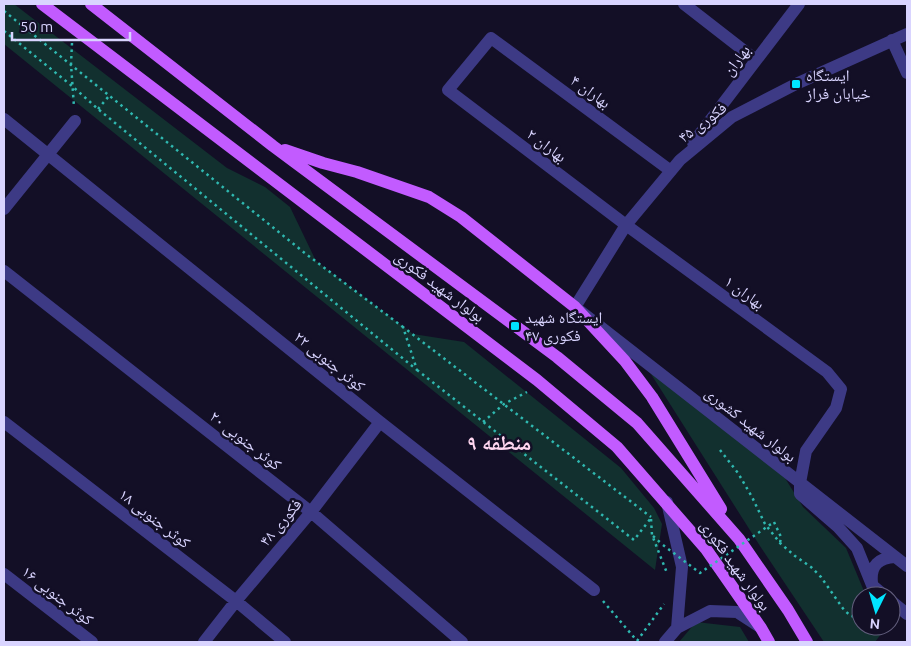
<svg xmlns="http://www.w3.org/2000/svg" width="911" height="646" font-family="Ubuntu,'Noto Naskh Arabic',sans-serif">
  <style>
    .green { fill: #12302f }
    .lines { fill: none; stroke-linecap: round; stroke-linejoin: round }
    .path { stroke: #2fb8b0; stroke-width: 2.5; stroke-dasharray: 2.5 4; stroke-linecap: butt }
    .minor { stroke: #3d3a85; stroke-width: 12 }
    .major { stroke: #c25bff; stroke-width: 12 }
    .path-bridge { stroke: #2fb8b0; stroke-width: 2.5; stroke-dasharray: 2.5 4; stroke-linecap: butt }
    .poi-dot { fill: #00e5ff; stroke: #130f26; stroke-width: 2 }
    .labels { text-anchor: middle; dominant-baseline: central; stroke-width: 5; stroke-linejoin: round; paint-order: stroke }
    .street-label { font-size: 16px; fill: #d9d4ff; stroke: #130f26 }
    .poi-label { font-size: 16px; fill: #d9d4ff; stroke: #130f26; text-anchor: start }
    .district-label { font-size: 21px; font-weight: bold; fill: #ffd6f0; stroke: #130f26 }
  </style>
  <rect width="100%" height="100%" fill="#130f26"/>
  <!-- green -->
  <path class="green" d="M4,4H14L227,168L265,187L290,207L316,261L413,334L464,342L621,468L654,508L662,524L655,570L4,44Z
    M644,363L785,478L803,507L846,548L866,596H861V626H887L875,642H824L760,546Z
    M696,622L740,627L749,642H679Z"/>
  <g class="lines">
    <!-- path -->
    <path class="path" d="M4,11L306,254L403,327
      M4,31L72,86L98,109L417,370L403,327L651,517
      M72,43L71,64L74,107
      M98,109L109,96
      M417,370L634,540L651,518
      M483,422L504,404L527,392
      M720,450L738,473L752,497L765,524L780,543L795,556L811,567L821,577L844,610L851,616L861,618
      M651,519L652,535L667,573
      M774,522L781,537L780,543
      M653,536L662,544
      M603,601L638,642
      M637,641L664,604"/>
    <!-- minor -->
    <path class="minor" d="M684,4L756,60
      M907,34L796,84L732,117L680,160L626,225L575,307L907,566
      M892,40L907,73
      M4,119L380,422L594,590
      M693,143L799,4
      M671,171L491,38L448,90L626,225L827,372L841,389L836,408L806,451L800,483V494L838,527L857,548L872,585L885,596
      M4,209L75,121
      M4,271L311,512L462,642
      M4,422L236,601L285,642
      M667,502L682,567L677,628
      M4,574L92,642
      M872,583C870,565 879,558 895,557
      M891,601L907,614
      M204,642L236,601L311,512L380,422
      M665,642L677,628L710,611L737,612L760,627"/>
    <!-- major -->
    <path class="major" d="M42,4L537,380L617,447L706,549L761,628L769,642
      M91,4L273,146L557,357L637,423L739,539L788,610L807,642
      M285,150L323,163L357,172L429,197L461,217L575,307L625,361L652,397L721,509"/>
    <!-- path-bridge -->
    <path class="path-bridge" d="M663,545L700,573L774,522"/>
  </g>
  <!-- markers -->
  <g class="poi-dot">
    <rect x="791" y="79" width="10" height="10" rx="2.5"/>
    <rect x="510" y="321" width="10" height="10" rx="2.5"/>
  </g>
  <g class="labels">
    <!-- street labels -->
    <g class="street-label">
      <text transform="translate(736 60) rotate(-53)">بهاران</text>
      <text transform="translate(591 91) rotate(36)">بهاران ۴</text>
      <text transform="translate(702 122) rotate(-37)">فکوری ۴۵</text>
      <text transform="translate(547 145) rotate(37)">بهاران ۲</text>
      <text transform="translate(440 286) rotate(37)">بولوار شهید فکوری</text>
      <text transform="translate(745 292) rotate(36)">بهاران ۱</text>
      <text transform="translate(330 361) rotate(39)">کوثر جنوبی ۲۲</text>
      <text transform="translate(751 424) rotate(38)">بولوار شهید کشوری</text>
      <text transform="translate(246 440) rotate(38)">کوثر جنوبی ۲۰</text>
      <text transform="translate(155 518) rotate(38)">کوثر جنوبی ۱۸</text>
      <text transform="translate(280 522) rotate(-50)">فکوری ۴۸</text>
      <text transform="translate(736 565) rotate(54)">بولوار شهید فکوری</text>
      <text transform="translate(58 595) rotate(38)">کوثر جنوبی ۱۶</text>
    </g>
    <!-- poi labels -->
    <g class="poi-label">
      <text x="806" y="75">ایستگاه<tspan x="806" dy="18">خیابان فراز</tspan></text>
      <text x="525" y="317">ایستگاه شهید<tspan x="525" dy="18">فکوری ۴۷</tspan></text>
    </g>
    <!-- district labels -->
    <g class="district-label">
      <text x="499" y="442">منطقه ۹</text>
    </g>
  </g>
  <!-- border -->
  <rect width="911" height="646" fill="none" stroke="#d9d4ff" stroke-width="10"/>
  <!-- north arrow -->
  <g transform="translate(876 611) rotate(185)"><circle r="24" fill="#130f26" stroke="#625e7d"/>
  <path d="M0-4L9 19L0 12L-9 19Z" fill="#00e5ff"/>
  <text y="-8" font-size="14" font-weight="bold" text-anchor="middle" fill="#d9d4ff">N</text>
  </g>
  <!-- scale -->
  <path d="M12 32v8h118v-8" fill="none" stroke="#d9d4ff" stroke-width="2.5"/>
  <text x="20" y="32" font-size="15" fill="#d9d4ff" stroke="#130f26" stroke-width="4" paint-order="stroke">50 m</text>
</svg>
